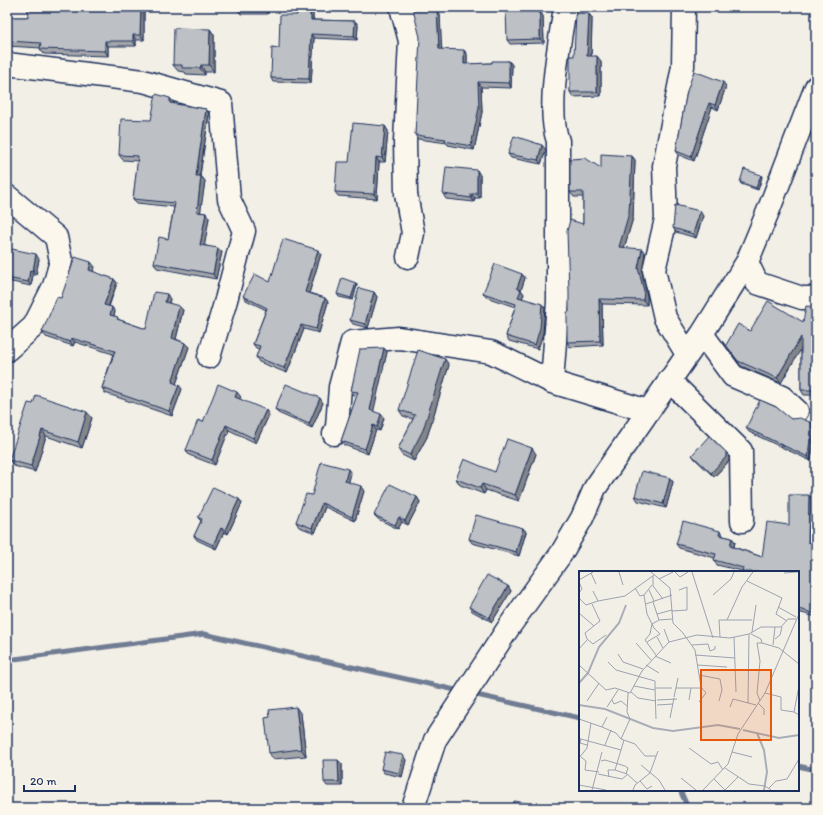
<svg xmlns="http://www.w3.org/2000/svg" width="823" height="815" font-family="Itim,sans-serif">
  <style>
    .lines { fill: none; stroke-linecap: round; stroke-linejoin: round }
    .stream { stroke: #707b93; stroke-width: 5 }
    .minor-casing { stroke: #1b2f5e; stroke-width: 25 }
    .minor { stroke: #fbf7ec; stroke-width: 22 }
    .wall { fill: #a3a5a9; stroke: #1b2f5e }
    .shaded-wall { fill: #848689; stroke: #1b2f5e }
    .building { fill: #bdc0c4; stroke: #1b2f5e }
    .inset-river { fill: none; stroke: #a9adb7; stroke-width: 2 }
    .inset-road { fill: none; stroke: #9ca2b0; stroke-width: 1 }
    .view { fill: #e8590c; fill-opacity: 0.15; stroke: #e8590c; stroke-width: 2 }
    .inset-edge { fill: none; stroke: #1b2f5e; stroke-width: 2 }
  </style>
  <rect width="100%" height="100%" fill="#f2efe6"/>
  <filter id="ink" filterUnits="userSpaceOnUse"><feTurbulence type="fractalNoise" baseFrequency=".025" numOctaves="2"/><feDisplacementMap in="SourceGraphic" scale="8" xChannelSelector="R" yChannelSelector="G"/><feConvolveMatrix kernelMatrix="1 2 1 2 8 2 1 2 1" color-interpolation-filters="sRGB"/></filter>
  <g filter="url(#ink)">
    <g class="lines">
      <!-- stream -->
      <path class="stream" d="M7,660L204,634L460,691
        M472,694L580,718
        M798,766L816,770
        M680,790L688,808"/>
      <defs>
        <path id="minor" d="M401,7L410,41L405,141L406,194L413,233L408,257
          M684,7L683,66L664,166L666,219L654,270L665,318L687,354
          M7,64L143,81L221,103L229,199L244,231L226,300L209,357
          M7,196L56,237L61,261L54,286L34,326L7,350
          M747,262L757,283L802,298H816
          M702,334L733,376L782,397L797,411
          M669,380L741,451L742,521
          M552,382L558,302V141C546,109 560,41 565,7
          M334,434L337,427L340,387L352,342L399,338L491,352L552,382L648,411
          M413,808L435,740L511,624L561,554L582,518L595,488L702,334L747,262L769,209L816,87"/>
      </defs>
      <!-- minor casing -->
      <use href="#minor" class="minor-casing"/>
      <!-- minor -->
      <use href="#minor" class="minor"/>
    </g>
    <!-- wall -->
    <path class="wall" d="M28,7H144V40H136V46H108V56L44,54L40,49L41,48L7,46V17H28Z
      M238,7H268V14H241L238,10Z
      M297,7H313V18L314,20L355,21L358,25L357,40L314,38L311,83L273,82L271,78L279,48L297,15Z
      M437,9L440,14L441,49L467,54V64L492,63L509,61L512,65L511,88L481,87L482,112L474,150L448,145L447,143L418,139L415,135Z
      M540,12L543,16L544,43L510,44L507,40Z
      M589,14L592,18L591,56L601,61V96L573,97L570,92L574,56Z
      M210,29L214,35V72H205V75L186,74L185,72L178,71L173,65Z
      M726,86L718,110L712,107L694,161L679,155L676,151L687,91Z
      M174,103L173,104L206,109L209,114L200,176H201L205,181L200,212L206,213L209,218L204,245L222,252L216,279L157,268L154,263L168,239L174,207L137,203L133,199L138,161L123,160L119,155L151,120Z
      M385,126L388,131L385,162H379L377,199L338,196L335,192L349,162Z
      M546,150L541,164L511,158L508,154Z
      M632,156L635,160L633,218L624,248L645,253L642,272L647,296V305L602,304L603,345L570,347L567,342L569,312L583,224V197H574L570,192L601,168Z
      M480,175V198H475L474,202L446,199L443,194Z
      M761,175L762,177L758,190L741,184L740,182Z
      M703,216L696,238L676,232L673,228Z
      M7,248L39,259L36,275H33L31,286L7,281Z
      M318,250L321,254L309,293L325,298L328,302L319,333L304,329L287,373L259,362L256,357L259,349L256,348L253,344L266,310L246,300L243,296L270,282Z
      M95,267L93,272L114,279L117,283L109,307L115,312L114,316L120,320L146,329L170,299L169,303L183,310L176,339L185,343L189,347L176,384L182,389L172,416L105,393L102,388L113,354L75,342L73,346L46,337L42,332L61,298Z
      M522,274L525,278L521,290L524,294L522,298L545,308L543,333L538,349L509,341L506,336L515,307L486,297L483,293Z
      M356,283L357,285L353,300L339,297L337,294Z
      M374,292L377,297L368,328L353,324L350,320Z
      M816,307V432L815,430L814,443H813L811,461L749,432L746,428L791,419L812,423L814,426L813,395H804L801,390V347L781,383L741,366L726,345L750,331L803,322Z
      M384,348L387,352L373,411L384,418L380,431L376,430L368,454L344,445L341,441L357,396L354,395L351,391Z
      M449,365L427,437L414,461L402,455L398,449L413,419L403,416L399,410Z
      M241,397L239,399L269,415L256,443L229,430L215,465L189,455L186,450L203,422Z
      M323,403L312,428L278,413L275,409Z
      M33,404L92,418L82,448L46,436L35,472L14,466L9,460Z
      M536,454L519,501L486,490L484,494L460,485L456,479L495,472Z
      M692,455L729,456V461L714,477L695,459Z
      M351,473L348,483L364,491L355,521L325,507L315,533L299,527L296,522L312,495Z
      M670,478L673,482L666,508L638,501L635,496Z
      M809,495L812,499L811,543L816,544V617L798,612V572L742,571L717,565L714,560L715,558L679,548L676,544L723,535V536L732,538L735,542L734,547L762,557L789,525Z
      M417,497L420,502L408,525L402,522L398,529L378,519L374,515Z
      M239,499L242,503L228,534L224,532L216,549L197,540L194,536L201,521L198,518Z
      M523,528L526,532L519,556L472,543L469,539Z
      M508,586L511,591L492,622L472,611L469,607Z
      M301,714L306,756L273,759L269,753Z
      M406,760L402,777L384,773L381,769Z
      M342,764V786H327L324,782Z"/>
    <!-- shaded-wall -->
    <path class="shaded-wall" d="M141,7H144V40L140,35Z
      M266,7H268V14L265,11Z
      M310,7H313V18L314,20H311L310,16Z
      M437,9L440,14L442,54L439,49Z
      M540,12L543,16L544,43L540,39Z
      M589,14L592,18L591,61L587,56Z
      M355,21L358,25L357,40L354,36Z
      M210,29L214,35V72L209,65Z
      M311,34L314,38L311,83L309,79Z
      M133,35L136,40V46L133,41Z
      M105,41L108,46V56L105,51Z
      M464,50L467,54V68L464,64Z
      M597,56L601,61V96L597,92Z
      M509,61L512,65L511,88L509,83Z
      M201,65L205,72V75L200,68Z
      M478,82L481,87L482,112L474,150L471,146Z
      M723,82L726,86L718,110L715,105Z
      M170,98L174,103L173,108L170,103Z
      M709,103L712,107L694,161L691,157Z
      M206,109L209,114L199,180L196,176Z
      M385,126L388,131L385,162L382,158Z
      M542,145L546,150L541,164L538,160Z
      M632,156L635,160L633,218L623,252L619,247Z
      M376,157L379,162L377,199L374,194Z
      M477,170L480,175V198L477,194Z
      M761,175L762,177L758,190L756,188Z
      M201,176L205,181L200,216L197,212Z
      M471,194L475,198L474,202L471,198Z
      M700,211L703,216L696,238L693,234Z
      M206,213L209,218L204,249L200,245Z
      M218,248L222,252L216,279L213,274Z
      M642,249L645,253L642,272L647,296V305L643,300L638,268Z
      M318,250L321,254L308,297L305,292Z
      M36,254L39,259L36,275L33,271Z
      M91,262L95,267L92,275L89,270Z
      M30,270L33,275L31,286L28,282Z
      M522,274L525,278L521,290L524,294L521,301L518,297L517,288Z
      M114,279L117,283L107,310L104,305Z
      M356,283L357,285L353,300L351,298Z
      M374,292L377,297L368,328L365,324Z
      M167,294L170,299L168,307L165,302Z
      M325,298L328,302L319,333L316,329Z
      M599,299L602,304L603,345L600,341Z
      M542,304L545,308L543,333L538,349L535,345Z
      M179,306L183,310L175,343L172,338Z
      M112,307L115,312L113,319L110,315Z
      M301,325L304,329L287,373L284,368Z
      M801,337L805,342L781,383L777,378Z
      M71,338L75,342L73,346L70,342Z
      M185,343L189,347L175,387L172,382Z
      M384,348L387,352L373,414L370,410Z
      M445,359L449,365L427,437L414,461L410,455Z
      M179,385L182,389L172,416L169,411Z
      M237,392L241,397L238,402L235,397Z
      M320,398L323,403L312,428L309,424Z
      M266,410L269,415L256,443L253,438Z
      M87,412L92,418L82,448L78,442Z
      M381,414L384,418L380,431L377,427Z
      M812,423L815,427L814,429L815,430L814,443L812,439Z
      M226,425L229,430L215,465L212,460Z
      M373,425L376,430L368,454L365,449Z
      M42,430L46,436L35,472L31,466Z
      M810,439L813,443L811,461L808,457Z
      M532,448L536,454L519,501L515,495Z
      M726,452L729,456V461L714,477L711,473Z
      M348,469L351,473L348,486L345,481Z
      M670,478L673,482L666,508L663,504Z
      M482,484L486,490L484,494L480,488Z
      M361,486L364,491L355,521L352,517Z
      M809,495L812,499L811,547L808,542Z
      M417,497L420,502L408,525L405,521Z
      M239,499L242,503L228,534L225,530Z
      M322,503L325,507L315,533L312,528Z
      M399,517L402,522L398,529L395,525Z
      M221,528L224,532L216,549L213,545Z
      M523,528L526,532L519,556L516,552Z
      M720,531L723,535L722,539L719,535Z
      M732,538L735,542L733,550L730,546Z
      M508,586L511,591L492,622L489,618Z
      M816,604V616L813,613Z
      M296,707L301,714L306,756L301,749Z
      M403,755L406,760L402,777L399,773Z
      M338,760L342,764V786L339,782Z"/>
    <!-- building -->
    <path class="building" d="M28,7H141L140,35H133V41H105V51L40,49L41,43L7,41V17H28Z
      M238,7H266L265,11L238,10Z
      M297,7H310V16H311V20L355,21L354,36L311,34L309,79L271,78L272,47L279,48L280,15H297Z
      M437,9L439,49L464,50V64L492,63V61H509V83L478,82L479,108L471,146L445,141L446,139L415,135L420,37L413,10Z
      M506,10L540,12V39L507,40Z
      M576,13L589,14L587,56H597V92H570V56H574Z
      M174,28L210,29L209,65H201L200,68H182V65H173Z
      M694,71L723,82L715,105L709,103L691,157L676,151L687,91Z
      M156,94L170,98V103L206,109L196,176H201L197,212L206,213L200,245L218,248L213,274L154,263L159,237L168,239L175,203L133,199L138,156L119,155L121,119L151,120Z
      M353,123L385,126L382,158L376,157L374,194L335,192L337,162H349Z
      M514,136L542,145L538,160L508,154Z
      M601,154L632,156L629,213L619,247L642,249L638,268L644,291L643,300L599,299L600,341L567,342V312H569V291L567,231L570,220L583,224V192H570V159L585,158L601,168Z
      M446,167L477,170V194H471V198L443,194Z
      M744,169L761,175L756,188L740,182Z
      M675,205L700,211L693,234L673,228Z
      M283,239L318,250L305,292L325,298L316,329L301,325L284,368L256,357L260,346L253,344L267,308L243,296L255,274L270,282Z
      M7,248L36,254L33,271L30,270L28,282L7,278Z
      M75,257L91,262L89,270L114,279L104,305L112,307L110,315L118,317L117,319L146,329L154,292L167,294L165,302L179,306L172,338L185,343L172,382L179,385L169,411L102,388L115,351L71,338L70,342L42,332L57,297L61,298Z
      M495,264L522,274L517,288L521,290L518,297L542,304L540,328L535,345L506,336L516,304L483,293Z
      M342,278L356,283L351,298L337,294Z
      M359,288L374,292L365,324L350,320Z
      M768,301L803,322L806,306L816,307V429H814L813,390H801V337L777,378L738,361L726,345L738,324L750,331Z
      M384,348L370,410L381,414L377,427L373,425L365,449L341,441L358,392L351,391L360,349Z
      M418,350L445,359L423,430L410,455L398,449L415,415L399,410Z
      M218,384L237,392L235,397L266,410L253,438L226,425L212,460L186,450L198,420L203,422Z
      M286,384L320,398L309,424L275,409Z
      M36,395L87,412L78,442L42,430L31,466L9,460L28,403L33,404Z
      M760,400L776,407L791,419L800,418L812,423V439H810L808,457L746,428Z
      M709,436L726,452V457L711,473L692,455Z
      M507,439L532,448L515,495L482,484L480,488L456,479L464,459L495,472Z
      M321,462L348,469L345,481L361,486L352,517L322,503L312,528L296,522L306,494L312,495Z
      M642,471L670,478L663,504L635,496Z
      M390,484L417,497L405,521L399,517L395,525L374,515Z
      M213,487L239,499L225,530L221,528L213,545L194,536L202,519L198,518Z
      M789,495H809L808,542L816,544V604L813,613L798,609V572H742L743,568L714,560L716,554L676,544L683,521L720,531L719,535L732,538L730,546L762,557L767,522L789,525Z
      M476,515L523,528L516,552L469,539Z
      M487,575L508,586L489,618L469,607Z
      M296,707L301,749L269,753L265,718L270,717L269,710Z
      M385,752L403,755L399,773L381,769Z
      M323,760H338L339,782H324Z
      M514,801L556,808H513Z
      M351,805L366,808H350Z
      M308,806L321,808H307Z"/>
  </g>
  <!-- overview -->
  <g transform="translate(579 571)">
    <rect width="220" height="220" fill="#f2efe6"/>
    <path class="inset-river" d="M0,112L9,102L20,76L40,52L47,34M0,134L26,138L74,157L94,160L139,154L161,158M164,159L200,167L220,164M178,162L185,179L188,201L185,219"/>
    <path class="inset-road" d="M40,1L44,14M72,1L91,17L94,52L104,62L116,79L122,116L127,122L120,131M96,1L101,6L109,1M113,1L134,67M12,2L17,13M205,2L219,1M74,5V15L84,28M80,8L94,1M0,9L14,1M168,10L203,27L197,43L208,50M0,11L3,18L0,22M56,17L61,25L65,24L68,43L75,57L81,63L68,71M70,19L75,30M65,24L73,14M134,24L152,8L155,1M0,27L7,34L19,30L14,20M19,30L46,25L75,4M74,31L80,49M13,33L21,50L6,62L8,68L14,73L27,64M67,33L93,24M199,36L217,46M93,40L108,39V16L100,19M0,42L15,55M78,43L93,39M148,49L163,16L174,1M85,58L90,71M173,61L177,34M172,63L182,68L183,72L200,77L220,93M78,66L84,77M141,66L140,49H173M155,66L157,121M196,68L201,64L203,56M57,72L72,89M113,74L129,73L131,80L136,78V75M194,74L196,56M0,78L8,69M39,83L44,91L64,98M77,84L66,69L71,63L73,53L80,49L93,48M116,84L156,87M76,85L92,92M29,91L37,99L76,110V117H93M0,94L27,119L36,117L51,122L63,100L90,71L118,64L151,67L170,63L182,56H202L209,48H217M67,94L80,102M118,94L148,96M120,104L141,108L143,119L140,130M55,115L76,119M220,115L215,141L220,144M76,117L77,148M97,117H123M52,121L59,127L77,130M186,122L202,126V139L215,141M95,126L99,107M33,129L35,133L42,130L48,135M78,129L98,128M110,129L112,117M8,130L20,112M181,130L178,122L181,90L178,72H183M169,132L170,63M179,132L185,138V144M78,134L94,133M28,136L39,119M151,136L154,128L177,134M91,147L95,127M0,148L23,156L28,146M23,156L37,162L42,168L56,173L66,185H77M0,167L2,168L1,172L8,174M2,168L42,179M42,168L51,148L48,141L49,122M26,174L32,159M110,177L132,193L139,191L144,199M153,181L173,186M2,186L7,190L6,199L20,201M0,187L8,177L12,152M22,190L26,189L46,195L49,197L47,203M62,194L80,209L86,219M146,197L170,213L186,215L192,219M36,199L45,169M19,203L43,208L48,204M30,206L29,199H36L48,203L58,212M102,207L117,219M135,208L146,219L159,206M61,210L68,218L73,215M0,214L27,219M190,217L197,210L208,208L220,188M13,219L23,181M54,219L56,214L71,202L79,180M124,219L149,193L159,163L186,122L220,43"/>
    <path class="view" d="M122,99H192V169H122Z"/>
    <rect width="220" height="220" class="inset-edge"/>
  </g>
  <!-- margin -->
  <rect width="823" height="815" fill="none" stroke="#fbf7ec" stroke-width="24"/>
  <rect x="12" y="12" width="799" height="791" fill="none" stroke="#1b2f5e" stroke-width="1.5" filter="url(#ink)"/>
  <!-- scale -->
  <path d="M24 785v6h51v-6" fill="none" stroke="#1b2f5e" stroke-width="2"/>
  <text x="30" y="785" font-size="12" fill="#1b2f5e" stroke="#fbf7ec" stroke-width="3" paint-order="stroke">20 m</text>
</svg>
